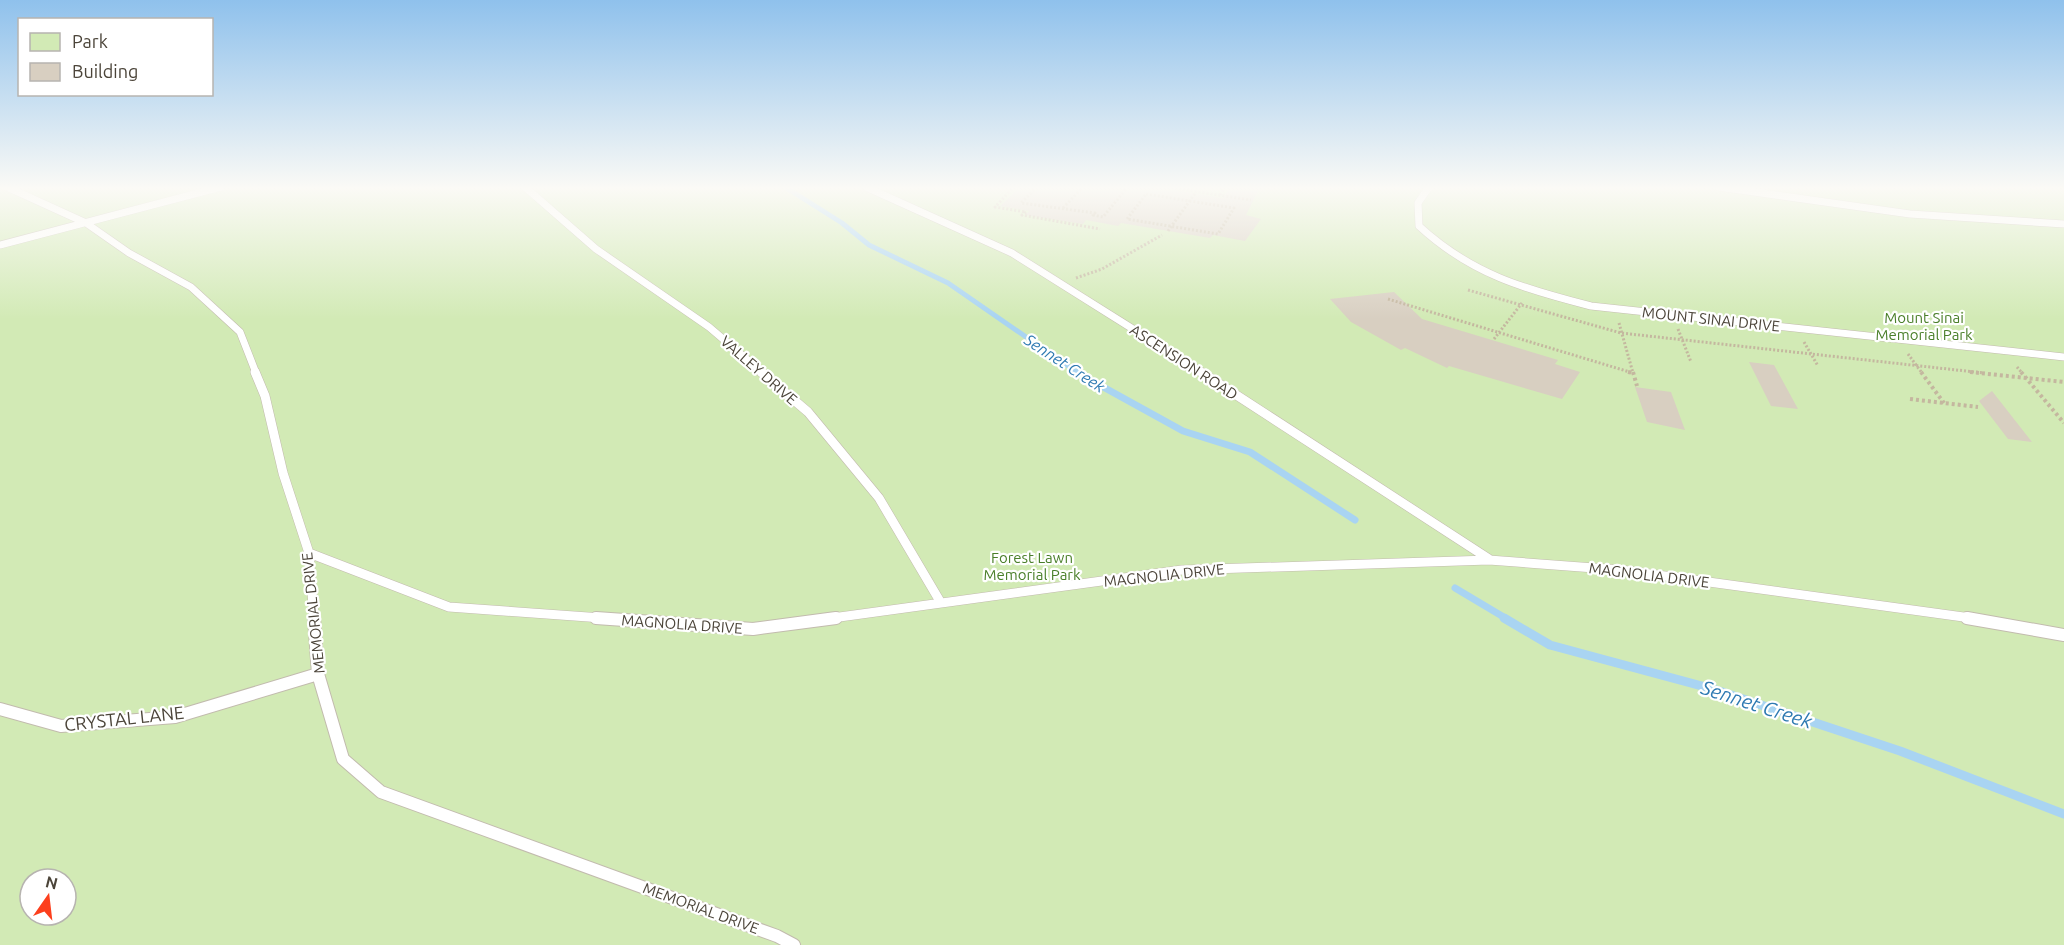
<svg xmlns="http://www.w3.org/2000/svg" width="2064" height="945" font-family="Ubuntu,sans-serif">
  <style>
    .green { fill: #d2eab5; fill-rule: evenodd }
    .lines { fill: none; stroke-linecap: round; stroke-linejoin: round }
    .stream-far2 { stroke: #a9d4f2; stroke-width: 5 }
    .stream-far1 { stroke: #a9d4f2; stroke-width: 7 }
    .stream { stroke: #a9d4f2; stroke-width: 9 }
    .building { fill: #d8cfc1 }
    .service-far2-casing { stroke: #c2bbae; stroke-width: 8 }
    .service-far1-casing { stroke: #c2bbae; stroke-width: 10 }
    .service-casing { stroke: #c2bbae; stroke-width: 14 }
    .path-far1 { stroke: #c4b79f; stroke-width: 3; stroke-dasharray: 2 2; stroke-linecap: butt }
    .path { stroke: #c4b79f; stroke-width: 4; stroke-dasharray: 3 3; stroke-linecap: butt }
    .service-far2 { stroke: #fff; stroke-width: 7 }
    .service-far1 { stroke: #fff; stroke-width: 9 }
    .service { stroke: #fff; stroke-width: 12 }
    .labels { text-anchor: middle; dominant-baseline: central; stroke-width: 4.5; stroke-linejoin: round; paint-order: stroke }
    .park-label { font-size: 15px; fill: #4a7f2a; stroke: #fff }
    .street-label { font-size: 15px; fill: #4b4439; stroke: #fff }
    .water-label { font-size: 16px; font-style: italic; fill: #2e7ab2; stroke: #fff }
    .near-street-label { font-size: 18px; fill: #4b4439; stroke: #fff }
    .near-water-label { font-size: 20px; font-style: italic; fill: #2e7ab2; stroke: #fff }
  </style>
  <rect width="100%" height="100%" fill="#f6f3ec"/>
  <!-- green -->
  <path class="green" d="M0,187H2064V945H0ZM30,879H66V915H30Z"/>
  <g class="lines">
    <!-- stream-far2 -->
    <path class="stream-far2" d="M785,187L842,223L869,245L948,283L1078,373"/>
    <!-- stream-far1 -->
    <path class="stream-far1" d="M1076,372L1183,431L1250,452L1355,520
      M1455,588L1507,619"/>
    <!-- stream -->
    <path class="stream" d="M1504,618L1550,645L1713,689L1900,751L2064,814"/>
  </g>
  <!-- building -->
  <path class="building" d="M1024,187H1154L1223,198L1230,187H1260L1246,215L1261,219L1245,241L1213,235L1210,238L1121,223L1118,226L1086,220L1083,224L1025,215L1029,211L1000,206L1018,189Z
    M1394,292L1422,319L1558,360L1555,364L1580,372L1562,399L1449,366L1447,368L1405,348L1401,350L1351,322L1330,299Z
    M1749,362L1774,365L1798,409L1771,406Z
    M1635,387L1671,392L1685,430L1647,422Z
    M1992,391L2032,442L2008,439L1979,401Z"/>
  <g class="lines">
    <defs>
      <path id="service-far2" d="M7,187L86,223L129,253L191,287L240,332L256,373
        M525,187L596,249L709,327L763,373
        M866,187L1012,253L1203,373
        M1429,187L1418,203L1419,226C1471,274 1524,289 1591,306L2064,357
        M1719,187L1910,214L2064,224
        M0,245L221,187"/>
      <path id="service-far1" d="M255,372L265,396L283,473L309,553L314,619
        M761,372L808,412L879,498L941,603
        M1201,372L1489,559
        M309,553L449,607L616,619
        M825,619L1182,570L1489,560L1621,570L1978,619"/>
      <path id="service" d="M314,618L318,674L343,759L381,792L777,936L794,945
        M596,618L753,629L836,618
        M1967,618L2064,635
        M0,709L61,726L175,717L318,674"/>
    </defs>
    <!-- service-far2 casing -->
    <use href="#service-far2" class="service-far2-casing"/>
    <!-- service-far1 casing -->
    <use href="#service-far1" class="service-far1-casing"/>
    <!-- service casing -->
    <use href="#service" class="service-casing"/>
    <!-- path-far1 -->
    <path class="path-far1" d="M1019,187H1014L995,207L1026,212L1022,215L1100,229
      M1037,187L1021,203L1095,213L1093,215L1103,217L1126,189L1117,187
      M1167,187L1251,200
      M1146,194L1234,208L1218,234L1127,219Z
      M1220,195L1225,187
      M1063,208L1083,187
      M1168,231L1196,192
      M1076,278L1102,269L1162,235
      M1468,290L1621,333L1984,373
      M1388,299L1633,373
      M1619,323L1633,373
      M1678,329L1691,362
      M1494,339L1522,303
      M1804,342L1818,366
      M1908,354L1922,373
      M2017,367L2022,373"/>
    <!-- path -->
    <path class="path" d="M1628,372L1633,373
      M1633,372L1637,386
      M1921,372L1944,403
      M1970,372L2064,382
      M2021,372L2064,423
      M1910,399L1978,407"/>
    <!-- service-far2 -->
    <use href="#service-far2" class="service-far2"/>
    <!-- service-far1 -->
    <use href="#service-far1" class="service-far1"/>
    <!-- service -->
    <use href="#service" class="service"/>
  </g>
  <!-- sky -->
  <linearGradient id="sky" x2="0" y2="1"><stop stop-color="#8fc1ec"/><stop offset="0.59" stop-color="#fbfaf6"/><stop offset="1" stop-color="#fbfaf6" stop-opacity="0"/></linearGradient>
  <rect width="2064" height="319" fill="url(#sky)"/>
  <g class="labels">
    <!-- park labels -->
    <g class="park-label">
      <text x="1924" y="317">Mount Sinai<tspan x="1924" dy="17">Memorial Park</tspan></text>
      <text x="1032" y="557">Forest Lawn<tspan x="1032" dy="17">Memorial Park</tspan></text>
    </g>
    <!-- street labels -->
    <g class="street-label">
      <text transform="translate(1711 319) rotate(6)">MOUNT SINAI DRIVE</text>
      <text transform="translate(1184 362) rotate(33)">ASCENSION ROAD</text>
      <text transform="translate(759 370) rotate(41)">VALLEY DRIVE</text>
      <text transform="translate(1164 575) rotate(-6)">MAGNOLIA DRIVE</text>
      <text transform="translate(1649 575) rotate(7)">MAGNOLIA DRIVE</text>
      <text transform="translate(313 613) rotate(-96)">MEMORIAL DRIVE</text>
      <text transform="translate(682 624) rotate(4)">MAGNOLIA DRIVE</text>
      <text transform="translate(701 908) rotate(20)">MEMORIAL DRIVE</text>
    </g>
    <!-- water labels -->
    <g class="water-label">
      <text transform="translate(1065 363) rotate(33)">Sennet Creek</text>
    </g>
    <!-- near-street labels -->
    <g class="near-street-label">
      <text transform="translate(124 718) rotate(-6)">CRYSTAL LANE</text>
    </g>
    <!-- near-water labels -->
    <g class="near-water-label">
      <text transform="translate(1757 704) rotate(18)">Sennet Creek</text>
    </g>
  </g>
  <!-- legend -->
  <rect x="18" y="18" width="195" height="78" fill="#ffffff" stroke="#b7b4b0" stroke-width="1.5"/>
  <rect x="30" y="33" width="30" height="18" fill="#d2eab5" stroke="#b7b4b0" stroke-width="1.5"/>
  <text x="72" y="48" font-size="18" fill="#4b4439">Park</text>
  <rect x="30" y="63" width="30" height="18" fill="#d8cfc1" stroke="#b7b4b0" stroke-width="1.5"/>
  <text x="72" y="78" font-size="18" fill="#4b4439">Building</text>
  <!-- north arrow -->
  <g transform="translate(48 897) rotate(14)"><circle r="28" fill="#ffffff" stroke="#b7b4b0" stroke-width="1.5"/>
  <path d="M0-4.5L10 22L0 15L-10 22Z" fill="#fc3f1d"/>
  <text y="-9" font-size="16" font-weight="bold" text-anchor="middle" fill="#4b4439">N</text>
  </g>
</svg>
